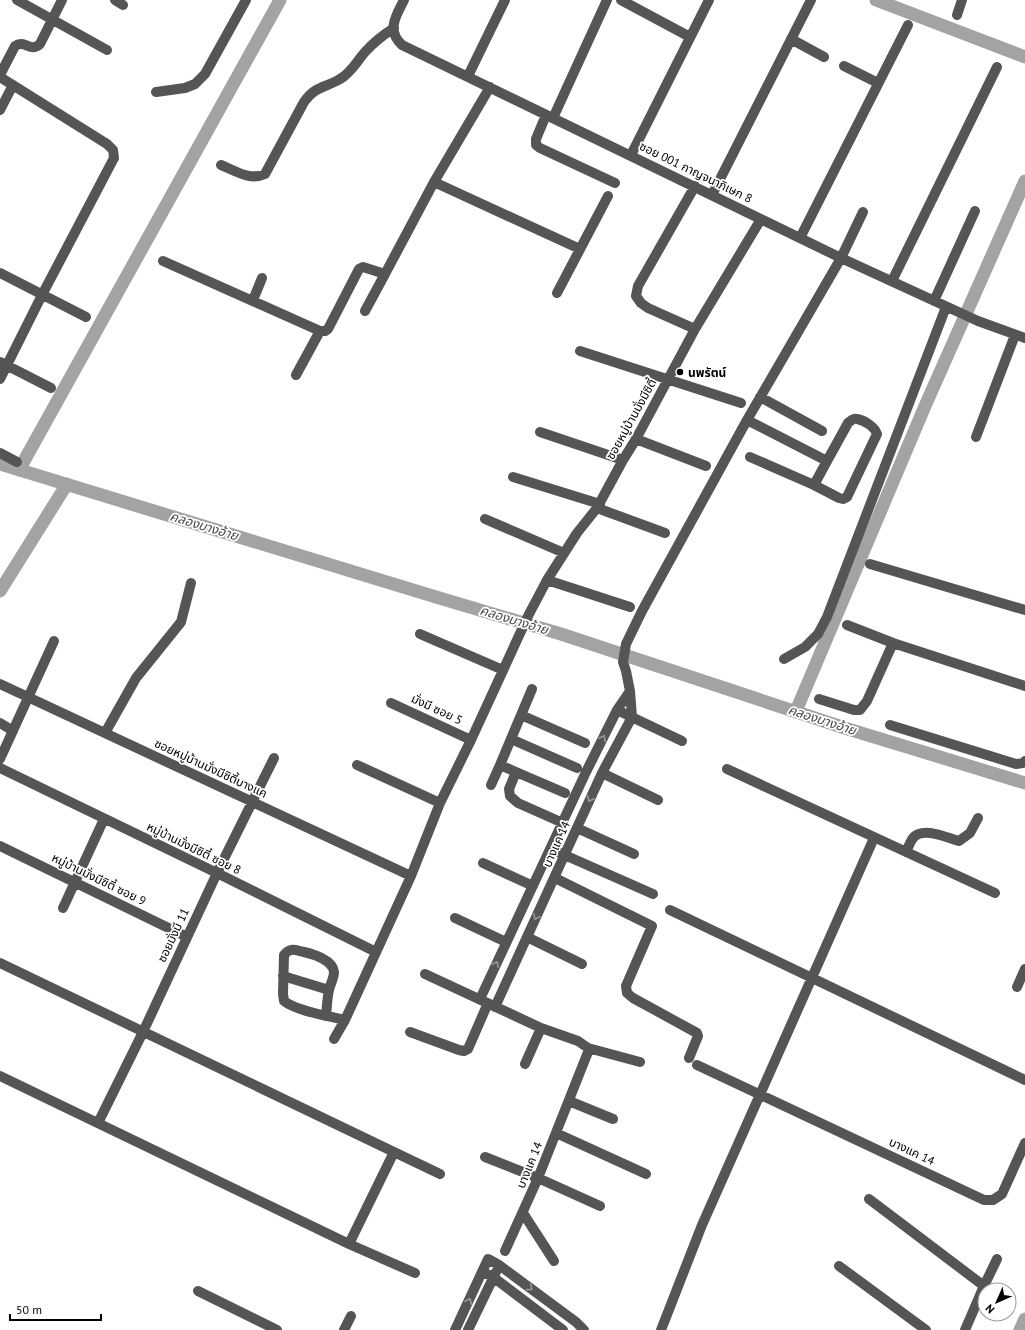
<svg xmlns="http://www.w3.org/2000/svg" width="1025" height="1330" font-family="'PT Sans','Noto Sans Thai',sans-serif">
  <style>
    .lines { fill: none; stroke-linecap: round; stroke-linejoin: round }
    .canal { stroke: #a3a3a3; stroke-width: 13 }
    .minor { stroke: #555; stroke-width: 10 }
    .oneway { stroke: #999 }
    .poi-dot { fill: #000; stroke: #fff; stroke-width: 1.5 }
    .labels { text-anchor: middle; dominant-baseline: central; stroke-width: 3.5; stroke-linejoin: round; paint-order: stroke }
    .street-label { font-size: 12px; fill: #000; stroke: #fff }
    .poi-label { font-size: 12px; font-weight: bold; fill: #000; stroke: #fff; text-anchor: start }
    .water-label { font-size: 13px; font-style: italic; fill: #444; stroke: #fff }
  </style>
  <rect width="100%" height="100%" fill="#fff"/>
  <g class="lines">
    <!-- canal -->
    <path class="canal" d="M876,0L1025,57
      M0,464L436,597L561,634L848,729L1025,783
      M19,470L280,0
      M0,591L67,484
      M796,711L925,406L1025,181
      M1020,1330L1025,1319"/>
    <!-- minor -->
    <path class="minor" d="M17,0L107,50
      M115,0L123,5
      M404,0C396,16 386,30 402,45L841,258L978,321L1025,338
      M621,0L690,37
      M957,15L962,0
      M791,39L824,57
      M844,66L878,83
      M0,75L15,46C25,39 30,53 40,44L62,0
      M468,76L505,0
      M0,77L107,144L113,150L114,158L42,295L0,379
      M156,92L185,88L195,84L205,74L246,0
      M0,110L13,85
      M546,115L536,139V145L540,148L615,183
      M553,118L607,0
      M631,155L709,0
      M221,165C236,171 250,181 265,174L304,102C315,86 325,88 340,79C351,73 357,61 365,52C374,42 383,35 394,28
      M434,182L580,249
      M695,186L638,286L636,296L641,303L648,308L695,329
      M712,195L811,0
      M800,238L908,25
      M163,261L320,331H325L328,329L359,269L363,267L385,274L434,182L490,87
      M0,273L86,317
      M892,281L997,67
      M557,293L608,196
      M253,300L262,278
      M934,301L975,211
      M365,311L385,274
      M580,351L741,403
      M0,362L51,388
      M296,375L320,331
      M760,397L822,431
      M747,420L827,461L848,423C851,421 853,418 857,419C864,420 875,427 877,434L847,497L843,499L839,498L814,485L750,457
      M540,432L623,460
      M976,437L1015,335
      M636,439L706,466
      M0,453L17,462
      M513,477L600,504
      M814,485L827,461
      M597,508L665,533
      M485,519L564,553
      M870,564L1025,610
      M547,580L630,607
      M847,625L893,643
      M420,634L503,670
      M784,659L805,647L818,634L827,617L946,307
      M0,684L411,876
      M532,689L500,765L516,772L509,789L510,796L518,803L563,823
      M630,691L626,671L623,662L626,644L642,611L747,420L841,258L863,212
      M819,699L854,710H860L867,701L893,643L1025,686
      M391,703L471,740
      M617,710L682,741
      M521,715L585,743
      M0,723L13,731
      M890,725L1016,764L1023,763L1025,761
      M105,733L136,678L181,622L191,583
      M511,739L577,768
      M0,759L54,641
      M357,765L440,803
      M0,768L217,873L376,952
      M727,769L995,893
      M516,772L565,793
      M602,773L658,800
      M491,785L500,765
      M577,828L634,854
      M0,846L187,937
      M551,849L653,894
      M906,852C908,848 910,842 913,838C923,826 947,838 959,841L970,833L978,818
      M483,863L533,886
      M555,878L652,926L626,986L627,993L633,998L697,1033L698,1036L689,1058
      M63,908L104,819
      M670,910L1025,1080
      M455,918L506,942
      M527,937L582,964
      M0,963L394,1152
      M425,974L541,1028L578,1041L588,1048V1052L538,1178L505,1251
      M283,976L329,990
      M1017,987L1025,969
      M480,999L586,772L617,710L630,691L632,717L602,773L495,1007
      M326,1016C327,1007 327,999 329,990C330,985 334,978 334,972C333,960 313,954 304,952C295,950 290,947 284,955L283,994L284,1001C296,1011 329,1016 345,1020
      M410,1032L459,1050L464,1051L468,1049L488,1003
      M334,1039L345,1020L411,876L440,803L471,740L528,616L547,580L577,533L597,508L623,460L636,439L695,329L761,219
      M588,1048L640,1062
      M525,1064L541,1028
      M697,1065L984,1200H993L1002,1194L1025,1143
      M0,1076L349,1244L415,1273
      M569,1101L613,1119
      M98,1123L143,1032L217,873L274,758
      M556,1133L646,1174
      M485,1157L538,1178L600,1206
      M869,1199L984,1286L965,1330
      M523,1213L554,1261
      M349,1244L394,1152L440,1174
      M839,1266L926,1330
      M483,1272L493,1277L563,1330
      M984,1286L997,1259
      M198,1291L277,1330
      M344,1330L351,1316
      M455,1330L488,1259L499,1265L576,1322L584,1330
      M468,1330L496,1272
      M661,1330L702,1225L874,838"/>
  </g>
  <!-- one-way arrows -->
  <defs><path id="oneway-chevron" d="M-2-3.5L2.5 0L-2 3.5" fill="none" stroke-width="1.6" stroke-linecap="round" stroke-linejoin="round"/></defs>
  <g class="oneway">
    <use href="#oneway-chevron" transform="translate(603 738) rotate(-63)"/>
    <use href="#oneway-chevron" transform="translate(590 799) rotate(115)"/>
    <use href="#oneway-chevron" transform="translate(536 917) rotate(116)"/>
    <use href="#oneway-chevron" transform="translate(496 964) rotate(-65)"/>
    <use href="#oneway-chevron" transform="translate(530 1288) rotate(37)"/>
    <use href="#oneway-chevron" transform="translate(469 1301) rotate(-65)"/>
  </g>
  <!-- markers -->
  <circle class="poi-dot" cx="680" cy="372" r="4"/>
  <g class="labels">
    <!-- street labels -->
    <g class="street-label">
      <text transform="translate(696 172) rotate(26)">ซอย 001 กาญจนาภิเษก 8</text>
      <text transform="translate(631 419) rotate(-61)">ซอยหมู่บ้านมั่งมีซิตี้</text>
      <text transform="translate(437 709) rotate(25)">มั่งมี ซอย 5</text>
      <text transform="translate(211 768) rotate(25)">ซอยหมู่บ้านมั่งมีซิตี้บางแค</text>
      <text transform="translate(556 844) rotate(-66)">บางแค 14</text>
      <text transform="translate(194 848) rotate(26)">หมู่บ้านมั่งมีซิตี้ ซอย 8</text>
      <text transform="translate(99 879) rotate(26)">หมู่บ้านมั่งมีซิตี้ ซอย 9</text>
      <text transform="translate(173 935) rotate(-65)">ซอยมั่งมี 11</text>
      <text transform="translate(912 1151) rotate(25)">บางแค 14</text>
      <text transform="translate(529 1165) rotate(-68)">บางแค 14</text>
    </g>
    <!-- poi labels -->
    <g class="poi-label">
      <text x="688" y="372">นพรัตน์</text>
    </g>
    <!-- water labels -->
    <g class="water-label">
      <text transform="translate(204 526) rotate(17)">คลองบางอ้าย</text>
      <text transform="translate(514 620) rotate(17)">คลองบางอ้าย</text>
      <text transform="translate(822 720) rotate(18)">คลองบางอ้าย</text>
    </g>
  </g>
  <!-- north arrow -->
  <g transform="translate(997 1302) rotate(225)"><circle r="19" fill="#ffffff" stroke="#999999"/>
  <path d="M0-3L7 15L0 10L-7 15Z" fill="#000000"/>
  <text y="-6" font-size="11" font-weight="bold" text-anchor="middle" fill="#000000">N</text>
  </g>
  <!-- scale -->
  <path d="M10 1314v6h91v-6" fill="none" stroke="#000000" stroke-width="2"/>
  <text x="16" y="1314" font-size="12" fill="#000000" stroke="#ffffff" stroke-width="3" paint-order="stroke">50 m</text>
</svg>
